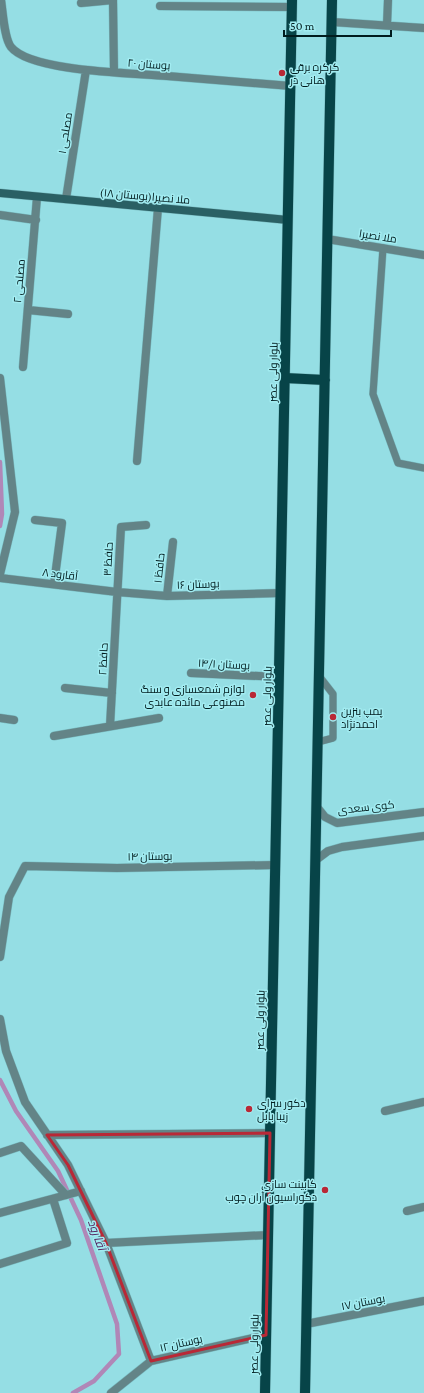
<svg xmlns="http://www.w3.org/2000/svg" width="424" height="1393" font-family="'Crimson Pro',Cairo,serif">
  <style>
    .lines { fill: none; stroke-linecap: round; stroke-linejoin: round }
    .stream { stroke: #b087b7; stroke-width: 4.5 }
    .lane-casing { stroke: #7abbc0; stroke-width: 8 }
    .street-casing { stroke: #7abbc0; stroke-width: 9 }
    .secondary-casing { stroke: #7abbc0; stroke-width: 9 }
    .primary-casing { stroke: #7abbc0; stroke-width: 11 }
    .lane { stroke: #638487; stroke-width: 7 }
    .street { stroke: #638487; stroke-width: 8 }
    .secondary { stroke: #2a6064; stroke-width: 8 }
    .primary { stroke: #074448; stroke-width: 10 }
    .marked { fill: none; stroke: #b92836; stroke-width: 3; stroke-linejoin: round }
    .poi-dot { fill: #b92836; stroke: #a2ecf1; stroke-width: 1.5 }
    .labels { text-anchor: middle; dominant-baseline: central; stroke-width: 3; stroke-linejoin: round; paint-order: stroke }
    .street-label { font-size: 11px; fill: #001c1e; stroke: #a2ecf1 }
    .poi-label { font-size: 11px; fill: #001c1e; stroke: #a2ecf1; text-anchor: start }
    .water-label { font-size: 12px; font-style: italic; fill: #521f5b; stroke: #a2ecf1 }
  </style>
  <rect width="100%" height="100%" fill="#95dee4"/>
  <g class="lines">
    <!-- stream -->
    <path class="stream" d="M0,462L2,514L0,526
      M0,1080L16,1111L58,1171L81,1220L117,1324L119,1354L94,1381L73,1393"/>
    <defs>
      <path id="lane" d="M383,248L373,394L398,463L424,468
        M318,742L333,738V694L319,676"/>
      <path id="street" d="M1,0C3,12 4,38 11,47C31,72 134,73 167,76C208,79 249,83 291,86
        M81,3L113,0L114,72
        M160,6L292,7
        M332,22L424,28
        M387,25L388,0
        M66,199L86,70
        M0,215L36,220
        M327,239L424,255
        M28,310L68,314
        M23,367L37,197
        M0,378L15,512L0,574
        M137,461L158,208
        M35,520L62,523L54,584
        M0,578L117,592L167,596L281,593
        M167,596L173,542
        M191,673L279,677
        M65,688L112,693
        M0,718L14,720
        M110,726L121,527L146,525
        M54,736L159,718
        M317,807L325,817L337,823L424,812
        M316,860L328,851L342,847L424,836
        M0,957L9,897L25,866L117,868L275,865
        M0,1019L6,1051L25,1102L68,1165L106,1243L151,1361
        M385,1111L424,1102
        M47,1135L270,1133
        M0,1153L21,1146L66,1195
        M407,1211L424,1207
        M0,1213L81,1191
        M106,1243L268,1235
        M0,1264L67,1243L53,1199
        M306,1324L424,1301
        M111,1393L151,1361L266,1335"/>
      <path id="secondary" d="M0,193L288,220"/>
      <path id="primary" d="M285,378L325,380
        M265,1393L292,0
        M305,1393L332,0"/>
    </defs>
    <!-- lane casing -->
    <use href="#lane" class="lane-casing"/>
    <!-- street casing -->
    <use href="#street" class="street-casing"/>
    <!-- secondary casing -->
    <use href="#secondary" class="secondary-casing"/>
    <!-- primary casing -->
    <use href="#primary" class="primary-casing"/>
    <!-- lane -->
    <use href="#lane" class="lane"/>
    <!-- street -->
    <use href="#street" class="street"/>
    <!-- secondary -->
    <use href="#secondary" class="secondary"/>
    <!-- primary -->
    <use href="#primary" class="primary"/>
  </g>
  <!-- marked area -->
  <path class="marked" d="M270,1133L266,1335L151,1361L106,1243L68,1165L47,1135Z"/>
  <!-- markers -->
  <g class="poi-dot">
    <circle cx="282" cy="73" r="4"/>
    <circle cx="253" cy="695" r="4"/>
    <circle cx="333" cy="717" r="4"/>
    <circle cx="249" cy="1109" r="4"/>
    <circle cx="325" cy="1190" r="4"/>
  </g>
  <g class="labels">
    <!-- street labels -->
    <g class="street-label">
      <text transform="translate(149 64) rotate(4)">بوستان ۲۰</text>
      <text transform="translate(65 133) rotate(-81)">مصلحی ۱</text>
      <text transform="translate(145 196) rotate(5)">ملا نصیرا(بوستان ۱۸)</text>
      <text transform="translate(378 236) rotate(9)">ملا نصیرا</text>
      <text transform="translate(19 281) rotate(-85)">مصلحی ۲</text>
      <text transform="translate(273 372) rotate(-89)">بلوار ولی عصر</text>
      <text transform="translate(108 559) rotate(-87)">حافظ ۳</text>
      <text transform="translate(159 568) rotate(-84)">حافظ ۱</text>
      <text transform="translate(60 574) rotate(7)">آقارود ۸</text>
      <text transform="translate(198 584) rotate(-2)">بوستان ۱۶</text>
      <text transform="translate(103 659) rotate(-87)">حافظ ۲</text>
      <text transform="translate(224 664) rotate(3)">بوستان ۱۴/۱</text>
      <text transform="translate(267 696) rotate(-89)">بلوار ولی عصر</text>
      <text transform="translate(366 807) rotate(-6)">کوی سعدی</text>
      <text transform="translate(150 856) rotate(-1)">بوستان ۱۴</text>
      <text transform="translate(260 1020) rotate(-89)">بلوار ولی عصر</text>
      <text transform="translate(363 1302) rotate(-11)">بوستان ۱۷</text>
      <text transform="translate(181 1343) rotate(-13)">بوستان ۱۲</text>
      <text transform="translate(254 1344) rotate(-89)">بلوار ولی عصر</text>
    </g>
    <!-- poi labels -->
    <g class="poi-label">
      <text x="290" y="67">کرکره برقی<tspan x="290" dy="13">هانی در</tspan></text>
      <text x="245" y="689" text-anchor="end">لوازم شمعسازی و سنگ<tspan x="245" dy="13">مصنوعی مائده عابدی</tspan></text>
      <text x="341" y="711">پمپ بنزین<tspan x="341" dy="13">احمدنژاد</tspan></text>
      <text x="257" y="1103">دکور سرای<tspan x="257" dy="13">زیبا بابل</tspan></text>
      <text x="317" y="1184" text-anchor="end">کابینت سازی<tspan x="317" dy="13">دکوراسیون آران چوب</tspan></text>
    </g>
    <!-- water labels -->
    <g class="water-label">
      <text transform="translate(97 1235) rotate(70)">آقا رود</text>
    </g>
  </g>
  <!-- scale -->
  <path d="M284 30v6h107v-6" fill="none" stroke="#001c1e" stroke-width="2"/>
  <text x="290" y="30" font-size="12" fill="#001c1e" stroke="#a2ecf1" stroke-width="3" paint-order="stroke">50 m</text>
</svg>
